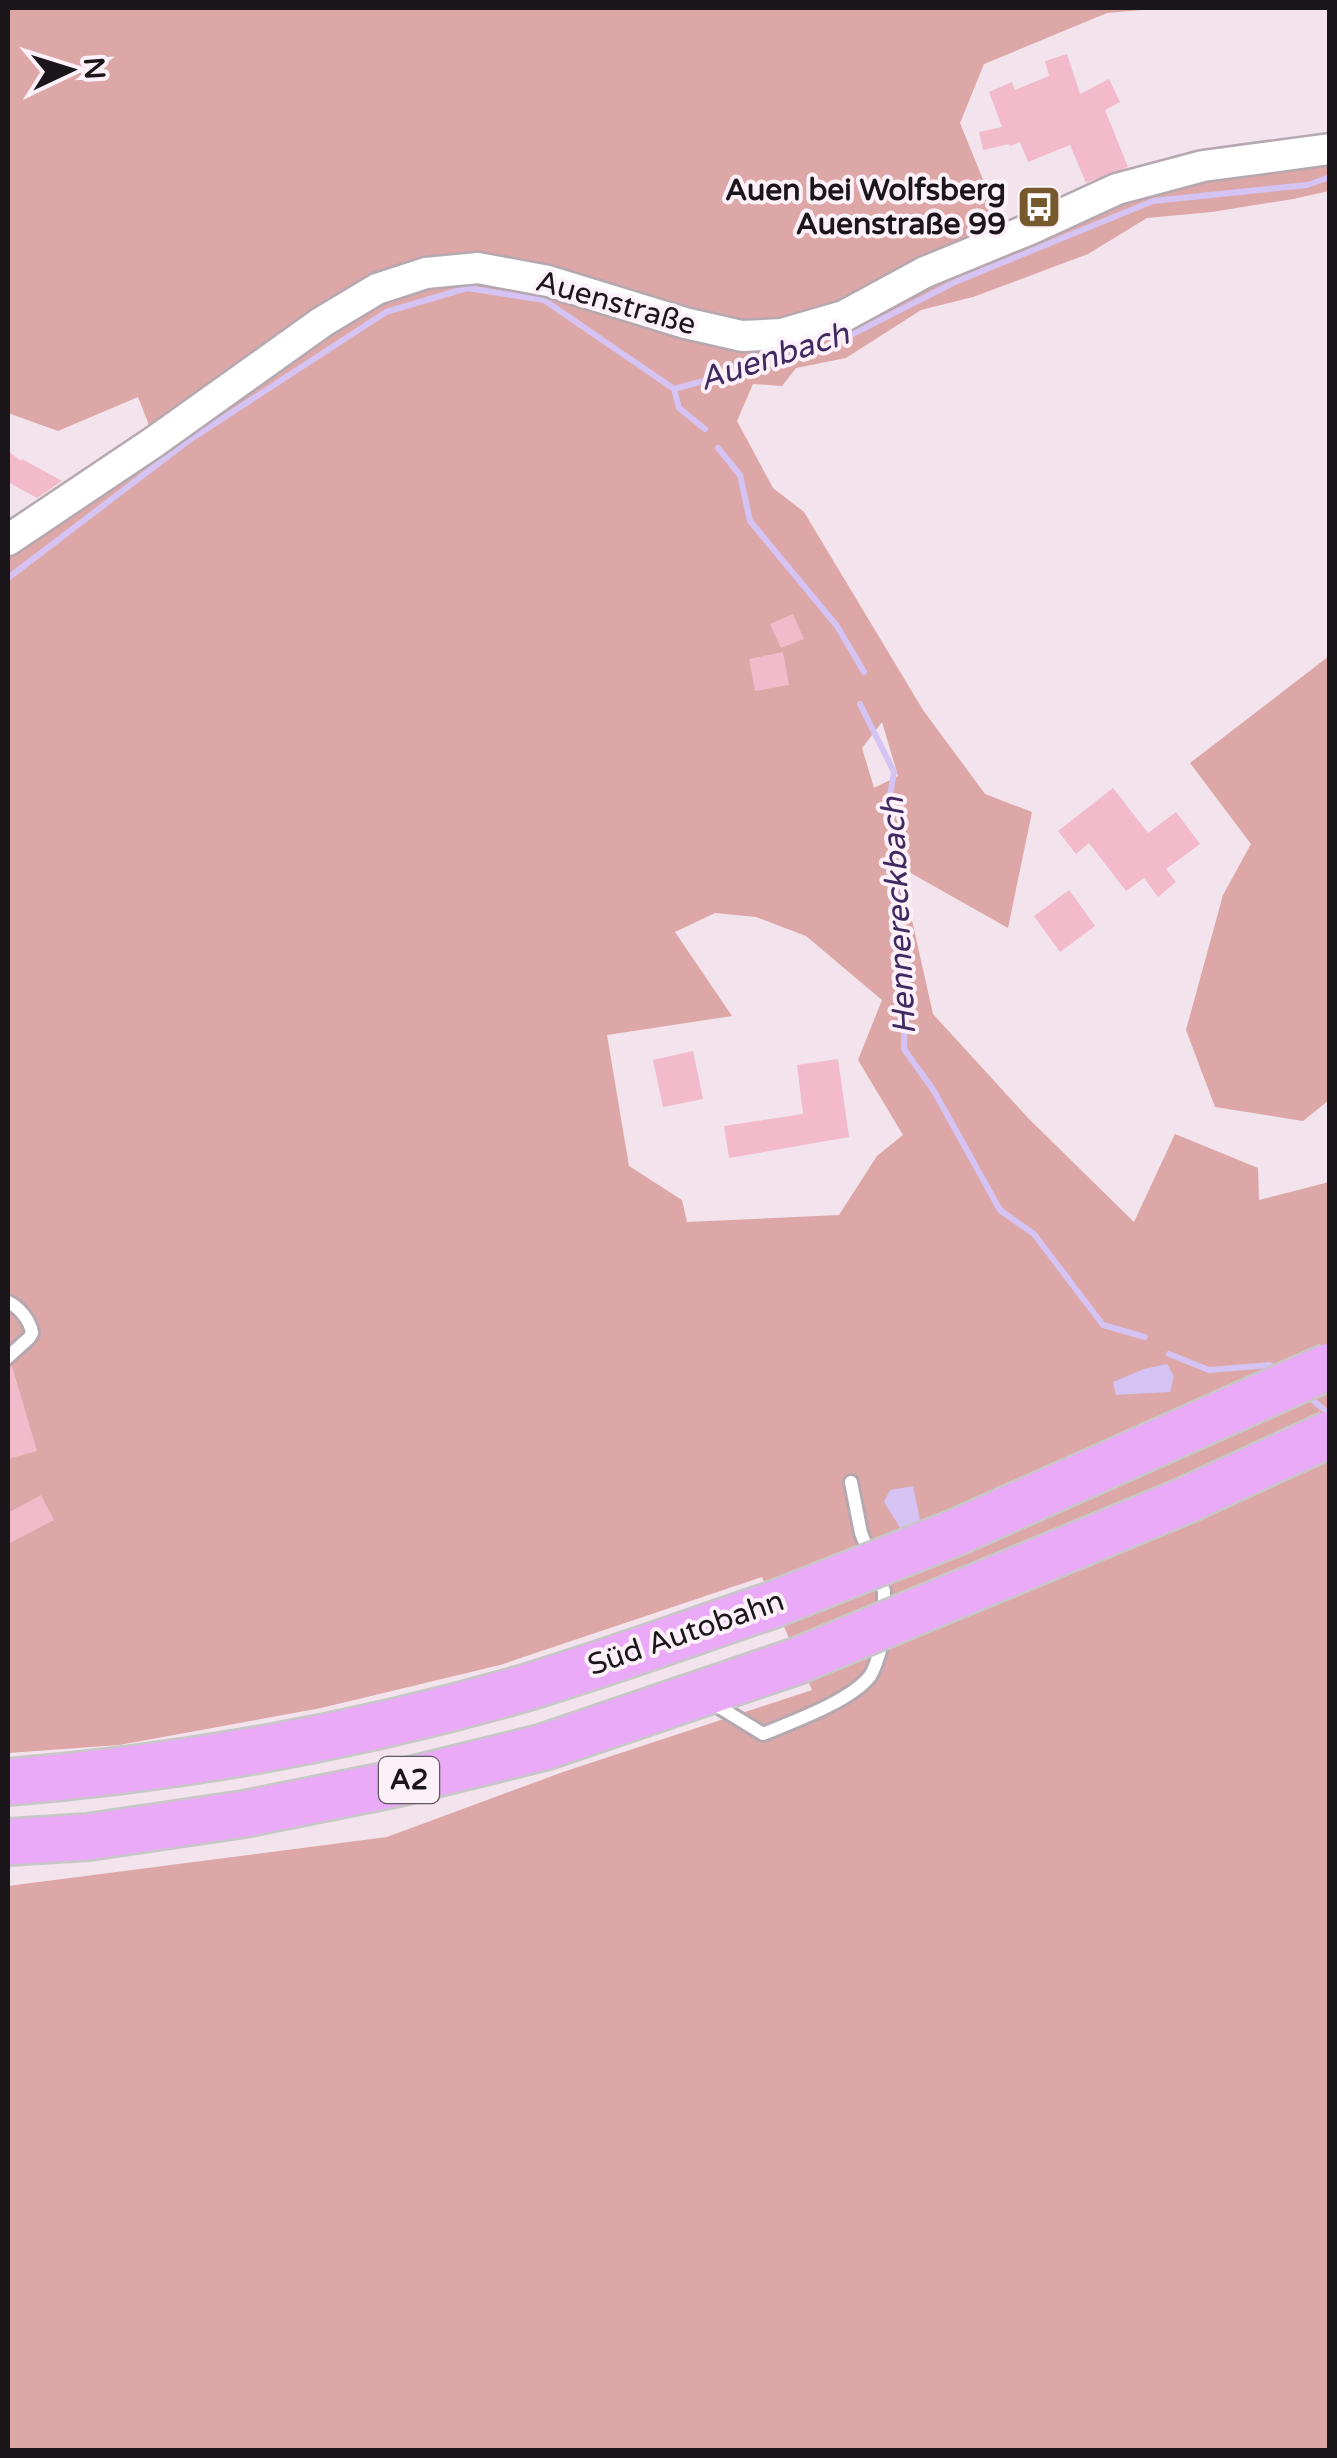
<svg xmlns="http://www.w3.org/2000/svg" width="1337" height="2458" font-family="'Varela Round',sans-serif">
  <style>
    .green { fill: #dca7a6; fill-rule: evenodd }
    .water { fill: #d4c3f3 }
    .lines { fill: none; stroke-linecap: round; stroke-linejoin: round }
    .stream { stroke: #d4c3f3; stroke-width: 6 }
    .building { fill: #f2baca }
    .service-casing { stroke: #b5a8b0; stroke-width: 18 }
    .tertiary-casing { stroke: #b5a8b0; stroke-width: 35 }
    .motorway-casing { stroke: #c8c7c8; stroke-width: 50 }
    .service { stroke: #fff; stroke-width: 12 }
    .tertiary { stroke: #fff; stroke-width: 30 }
    .motorway { stroke: #eaaaf7; stroke-width: 45 }
    .motorway-bridge-casing { stroke: #c8c7c8; stroke-width: 50; stroke-linecap: butt }
    .motorway-bridge { stroke: #eaaaf7; stroke-width: 45 }
    .labels { text-anchor: middle; dominant-baseline: central; stroke-width: 8; stroke-linejoin: round; paint-order: stroke }
    .shield { fill: #fdf1f9; stroke: #5f585c; stroke-width: 2.5 }
    .shield-label { font-size: 28px; font-weight: bold; fill: #1b1619 }
    .poi-label { font-size: 30px; font-weight: bold; fill: #1b1619; stroke: #fdf1f9; text-anchor: end }
    .street-label { font-size: 30px; fill: #1b1619; stroke: #fdf1f9 }
    .water-label { font-size: 32px; font-style: italic; fill: #412962; stroke: #fdf1f9 }
  </style>
  <rect width="100%" height="100%" fill="#f2e3ec"/>
  <!-- green -->
  <path class="green" d="M8,8H1165L1107,13L984,64L960,123L1010,246L1133,196L1207,175L1329,159V191L1293,199L1212,212L1147,218L1088,254L973,297L921,310L846,358L796,368L782,386L753,384L737,421L773,488L804,512L923,710L985,794L1032,812L1008,928L900,867L933,1014L1028,1118L1134,1222L1175,1134L1258,1168L1259,1200L1329,1182V2450H8V1886L387,1837L563,1772L812,1690L762,1577L500,1665L321,1708L119,1745L8,1753V526L118,482L161,456L138,397L58,431L8,413ZM882,722L898,776L874,788L862,748ZM715,913L756,917L806,936L882,1000L858,1060L903,1135L877,1156L839,1215L687,1222L682,1200L629,1166L607,1035L732,1016L675,932Z
    M1329,656V1100L1303,1121L1215,1107L1186,1030L1223,895L1251,844L1190,763Z"/>
  <!-- water -->
  <path class="water" d="M1167,1364L1174,1376L1170,1392L1116,1395L1113,1382L1144,1369Z
    M913,1486L921,1525L902,1531L884,1502L890,1490Z"/>
  <g class="lines">
    <!-- stream -->
    <path class="stream" d="M674,389L679,408L705,429
      M718,448L740,475L750,521L837,626L864,672
      M8,578L188,441L386,312L467,288L544,300L674,389L827,347L955,282L1153,201L1307,185L1330,177
      M860,704L894,772L888,807L905,992L904,1049L934,1091L1000,1210L1034,1234L1103,1325L1145,1337
      M1169,1354L1209,1370L1270,1365L1279,1372
      M1307,1396L1330,1414"/>
  </g>
  <!-- building -->
  <path class="building" d="M1067,54L1080,94L1109,79L1120,102L1105,110L1128,167L1086,183L1070,145L1028,162L1020,142L1010,146L1009,144L983,150L979,132L1002,127L989,92L1012,82L1015,90L1049,76L1045,61Z
    M8,451L21,461L22,459L62,481L37,498L8,482Z
    M793,614L804,639L781,648L770,624Z
    M783,652L789,685L755,691L749,659Z
    M1113,788L1148,833L1176,812L1200,844L1166,869L1176,882L1158,897L1144,878L1126,891L1089,843L1076,854L1058,831Z
    M1069,890L1095,926L1060,952L1034,916Z
    M693,1051L703,1099L663,1107L653,1060Z
    M838,1059L849,1137L729,1158L724,1126L803,1114L797,1065Z
    M12,1366L37,1451L8,1459V1367Z
    M41,1495L54,1520L8,1544V1513Z"/>
  <g class="lines">
    <defs>
      <path id="service" d="M8,1302C19,1307 30,1320 32,1333L29,1338L8,1357
        M851,1482L861,1533L884,1591V1617
        M711,1702L763,1734C792,1722 851,1701 870,1676C877,1666 880,1649 884,1637"/>
      <path id="tertiary" d="M8,540L154,442L322,322L377,289L426,273L478,268L548,281L685,323L742,336L782,334L844,316L925,272L1030,229L1117,189L1203,166L1330,149"/>
      <path id="motorway" d="M8,1782C180,1768 354,1737 521,1689C605,1664 689,1633 772,1605
        M8,1842L88,1837L244,1814L394,1784L544,1747L797,1661"/>
    </defs>
    <!-- service casing -->
    <use href="#service" class="service-casing"/>
    <!-- tertiary casing -->
    <use href="#tertiary" class="tertiary-casing"/>
    <!-- motorway casing -->
    <use href="#motorway" class="motorway-casing"/>
    <!-- service -->
    <use href="#service" class="service"/>
    <!-- tertiary -->
    <use href="#tertiary" class="tertiary"/>
    <!-- motorway -->
    <use href="#motorway" class="motorway"/>
    <defs>
      <path id="motorway-bridge" d="M772,1605L957,1532L1330,1366
        M797,1661L1184,1501L1330,1434"/>
    </defs>
    <!-- motorway-bridge casing -->
    <use href="#motorway-bridge" class="motorway-bridge-casing"/>
    <!-- motorway-bridge -->
    <use href="#motorway-bridge" class="motorway-bridge"/>
  </g>
  <!-- icons -->
  <defs>
    <symbol id="bus-square" viewBox="-11 -11 22 22"><rect x="-9" y="-9" width="18" height="18" rx="4" fill="#765a2d" stroke="#fdf1f9"/><path d="M-5-6H5V4H4V6H2V4H-2V6H-4V4H-5ZM-3.5-4V0h7V-4ZM-3.5 1.2v1.5H-2V1.2ZM2 1.2v1.5H3.5V1.2Z" fill="#fff"/></symbol>
  </defs>
  <g fill-rule="evenodd">
    <use href="#bus-square" x="1014" y="182" width="50" height="50"/>
  </g>
  <g class="labels">
    <!-- shield labels -->
    <rect class="shield" x="379" y="1757" width="60" height="46" rx="8"/>
    <g class="shield-label">
      <text x="409" y="1780">A2</text>
    </g>
    <!-- poi labels -->
    <g class="poi-label">
      <text x="1006" y="190">Auen bei Wolfsberg<tspan x="1006" dy="34">Auenstraße 99</tspan></text>
    </g>
    <!-- street labels -->
    <g class="street-label">
      <text transform="translate(616 303) rotate(16)">Auenstraße</text>
      <text transform="translate(686 1633) rotate(-19)">Süd Autobahn</text>
    </g>
    <!-- water labels -->
    <g class="water-label">
      <text transform="translate(774 357) rotate(-18)">Auenbach</text>
      <text transform="translate(899 916) rotate(-93)">Hennereckbach</text>
    </g>
  </g>
  <!-- border -->
  <rect width="1337" height="2458" fill="none" stroke="#1b1619" stroke-width="20"/>
  <!-- north arrow -->
  <g transform="translate(70 70) rotate(86)" stroke="#fdf1f9" stroke-width="8" paint-order="stroke">
  <path d="M0-8L18 38L0 25L-18 38Z" fill="#1b1619"/>
  <text y="-15" font-size="28" font-weight="bold" text-anchor="middle" fill="#1b1619">N</text>
  </g>
</svg>
